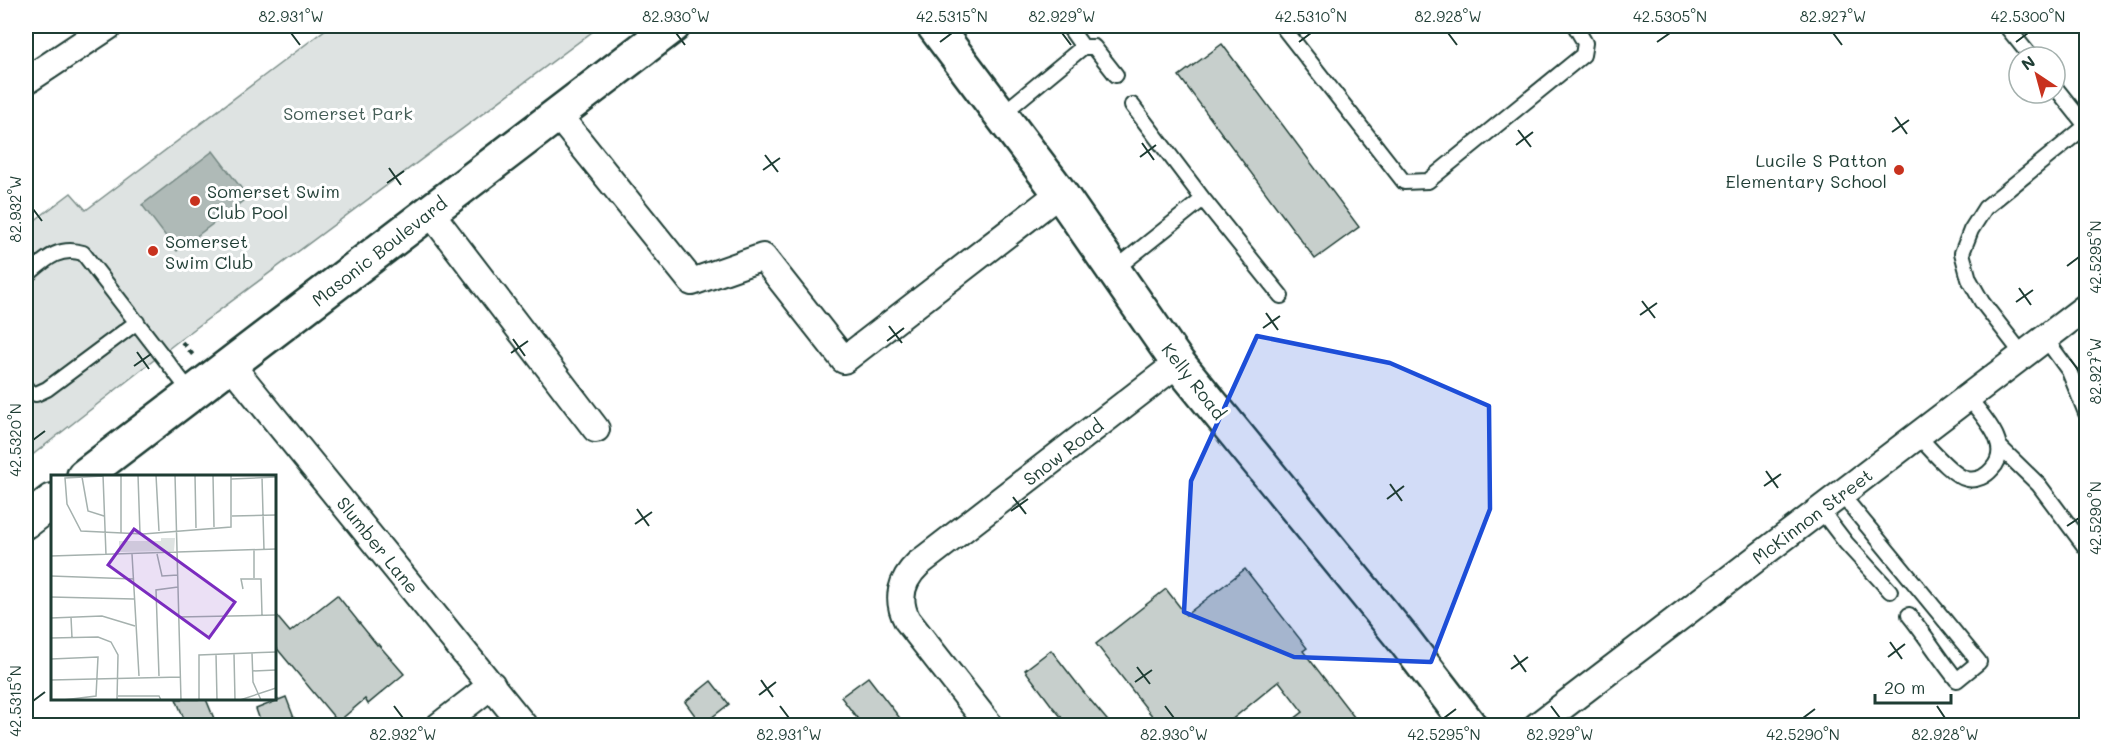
<svg xmlns="http://www.w3.org/2000/svg" width="2112" height="751" font-family="Mali,sans-serif">
  <style>
    .green { fill: #dee3e2; stroke: #7e908b; stroke-width: 1.5 }
    .water { fill: #afbab7; stroke: #758883; stroke-width: 1.5 }
    .building { fill: #c7cfcc; stroke: #1f3d34; stroke-width: 1.5 }
    .lines { fill: none; stroke-linecap: round; stroke-linejoin: round }
    .service-casing { stroke: #1f3d34; stroke-width: 18 }
    .minor-casing { stroke: #1f3d34; stroke-width: 30 }
    .tertiary-casing { stroke: #1f3d34; stroke-width: 38 }
    .path { stroke: #1f3d34; stroke-width: 4; stroke-dasharray: 6 4.5; stroke-linecap: butt }
    .service { stroke: #fff; stroke-width: 14 }
    .minor { stroke: #fff; stroke-width: 26 }
    .tertiary { stroke: #fff; stroke-width: 33 }
    .marked { fill: #1d4ed8; fill-opacity: 0.2; stroke: #1d4ed8; stroke-width: 4.5; stroke-linejoin: round }
    .ticks { fill: none; stroke: #1f3d34; stroke-width: 2 }
    .poi-dot { fill: #c8321e; stroke: #fff; stroke-width: 2 }
    .labels { text-anchor: middle; dominant-baseline: central; stroke-width: 6; stroke-linejoin: round; paint-order: stroke }
    .park-label { font-size: 18px; fill: #455e57; stroke: #fff }
    .poi-label { font-size: 18px; fill: #1f3d34; stroke: #fff; text-anchor: start }
    .street-label { font-size: 18px; fill: #1f3d34; stroke: #fff }
    .inset-road { fill: none; stroke: #a5b1ae; stroke-width: 1.5 }
    .view { fill: #7b2cbf; fill-opacity: 0.15; stroke: #7b2cbf; stroke-width: 3 }
    .inset-edge { fill: none; stroke: #1f3d34; stroke-width: 3 }
    .neatline { fill: none; stroke: #1f3d34; stroke-width: 2 }
    .ticks-label { font-size: 15px; text-anchor: middle; fill: #1f3d34 }
  </style>
  <rect width="100%" height="100%" fill="#fff"/>
  <filter id="ink" filterUnits="userSpaceOnUse"><feTurbulence type="fractalNoise" baseFrequency=".0167" numOctaves="2"/><feDisplacementMap in="SourceGraphic" scale="12" xChannelSelector="R" yChannelSelector="G"/><feConvolveMatrix kernelMatrix="1 2 1 2 8 2 1 2 1" color-interpolation-filters="sRGB"/></filter>
  <g filter="url(#ink)">
    <!-- green -->
    <path class="green" d="M330,26H600L177,342L26,460V227L71,193L86,210Z"/>
    <!-- water -->
    <path class="water" d="M213,151L248,197L177,251L142,205Z"/>
    <!-- building -->
    <path class="building" d="M1222,44L1359,227L1315,259L1179,76Z
      M1245,569L1307,648L1303,651L1361,726H1285L1303,712L1279,681L1224,726H1160L1096,644L1166,589L1186,615Z
      M337,595L377,645L378,644L404,674L368,704L365,699L338,722L274,645V613L290,632Z
      M1051,650L1086,695L1112,726H1069L1052,706L1025,670Z
      M868,677L906,726H863L841,697Z
      M711,681L729,704L702,725L685,702Z
      M286,697L297,726H262L256,709Z
      M176,699H206L217,726H187Z"/>
    <g class="lines">
      <defs>
        <path id="service" d="M1068,26L1083,47
          M1282,26L1404,182L1428,181L1583,55L1585,43L1575,26
          M2006,26L2031,57
          M2055,87L2086,126
          M1132,105L1203,199
          M1001,115L1083,47H1094L1116,75
          M1114,270L1203,199L1281,296
          M26,276C44,261 58,245 83,253L192,394
          M2045,338L2069,371L2086,413
          M2023,355L1982,302L1969,279L1962,253L1971,230L1985,208L2086,126
          M26,388L29,392L36,394L47,389L137,322
          M1918,436C1929,447 1952,476 1967,479C1977,481 1986,476 1992,469C2014,446 1982,416 1968,397
          M2001,448L2039,485L2086,548
          M1841,494L1979,662L1957,680C1940,659 1926,636 1909,615
          M1820,509L1846,543L1890,591"/>
        <path id="minor" d="M26,81L109,26
          M557,114L692,282L763,257L844,360L1060,193
          M430,212L596,429
          M231,365L524,726
          M439,726L492,685
          M990,726L907,620C896,599 901,580 918,564L1178,363
          M1537,726L2086,307"/>
        <path id="tertiary" d="M934,26L1060,193L1178,363L1404,640L1470,726
          M84,476L673,26
          M26,521L52,501"/>
      </defs>
      <!-- service casing -->
      <use href="#service" class="service-casing"/>
      <!-- minor casing -->
      <use href="#minor" class="minor-casing"/>
      <!-- tertiary casing -->
      <use href="#tertiary" class="tertiary-casing"/>
      <!-- path -->
      <path class="path" d="M182,342L193,355"/>
      <!-- service -->
      <use href="#service" class="service"/>
      <!-- minor -->
      <use href="#minor" class="minor"/>
      <!-- tertiary -->
      <use href="#tertiary" class="tertiary"/>
    </g>
  </g>
  <!-- marked area -->
  <path class="marked" d="M1257,336L1390,363L1489,406L1490,509L1431,662L1294,657L1184,612L1191,481Z"/>
  <!-- ticks -->
  <path class="ticks" d="M291,33L300,45M676,33L685,45M1062,33L1071,45M1448,33L1457,45M1833,33L1842,45M940,42L952,33M1299,42L1311,33M1657,42L1670,33M2016,42L2028,33M1895,117L1907,134M1518,130L1531,147M1892,132L1909,120M1142,143L1154,160M1516,145L1533,132M765,155L778,172M1140,157L1156,145M389,168L401,185M763,170L780,158M387,183L404,171M33,209L42,221M2067,266L2079,257M2019,288L2031,305M1642,301L1655,318M2016,302L2033,290M1266,313L1278,330M1640,315L1657,303M889,326L902,343M1263,328L1280,316M513,339L525,356M887,341L904,328M137,352L149,369M511,353L528,341M2070,359L2079,371M134,366L151,354M33,440L45,431M1766,471L1778,488M1390,484L1402,501M1764,486L1781,474M1013,497L1026,514M1387,499L1404,486M637,509L649,526M1011,511L1028,499M635,524L652,512M2067,526L2079,518M1890,642L1902,659M1514,655L1526,672M1888,657L1905,644M1137,667L1150,684M1511,669L1528,657M761,680L773,697M1135,682L1152,670M759,695L776,682M33,701L45,692M394,706L403,718M780,706L789,718M1165,706L1174,718M1551,706L1560,718M1937,706L1945,718M1444,718L1456,709M1803,718L1815,709"/>
  <!-- markers -->
  <g class="poi-dot">
    <circle cx="1899" cy="170" r="6"/>
    <circle cx="195" cy="201" r="6"/>
    <circle cx="153" cy="251" r="6"/>
  </g>
  <g class="labels">
    <!-- park labels -->
    <g class="park-label">
      <text x="348" y="113">Somerset Park</text>
    </g>
    <!-- poi labels -->
    <g class="poi-label">
      <text x="1887" y="160" text-anchor="end">Lucile S Patton<tspan x="1887" dy="21">Elementary School</tspan></text>
      <text x="207" y="191">Somerset Swim<tspan x="207" dy="21">Club Pool</tspan></text>
      <text x="165" y="241">Somerset<tspan x="165" dy="21">Swim Club</tspan></text>
    </g>
    <!-- street labels -->
    <g class="street-label">
      <text transform="translate(379 251) rotate(-38)">Masonic Boulevard</text>
      <text transform="translate(1194 381) rotate(52)">Kelly Road</text>
      <text transform="translate(1063 452) rotate(-38)">Snow Road</text>
      <text transform="translate(1812 516) rotate(-37)">McKinnon Street</text>
      <text transform="translate(378 545) rotate(51)">Slumber Lane</text>
    </g>
  </g>
  <!-- overview -->
  <g transform="translate(51 475)">
    <rect width="225" height="225" fill="#fff"/>
    <path d="M110,63H124L123,76L68,77V66H110Z" fill="#dee3e2"/>
    <path class="inset-road" d="M52,0L55,80M70,0V58M87,0L89,59M105,0L108,56M124,0L130,225M144,0L145,53M162,0L163,52M52,1L14,3L16,29L30,56L92,59L180,52V0M31,2L37,36L53,41M211,2L213,75M180,4L225,2M181,41L225,40M81,79L88,201M106,79L111,101L127,100M0,81L225,74M0,101L83,104M203,103V75M192,114L190,104H210L211,140M0,122L83,124M20,142L21,163M128,142L225,140M0,143L51,141L84,151M0,163L47,162L60,167L67,180L66,225M201,178L202,207L210,225M165,179L166,225M183,179L184,225M0,184L47,182L45,221L12,225M201,196L225,195M108,201L105,115L127,112M0,205L130,202M67,221H108L110,225M148,225V180L225,177M189,225L225,213"/>
    <path class="view" d="M83,54L184,127L158,163L57,90Z"/>
    <rect width="225" height="225" class="inset-edge"/>
  </g>
  <!-- margin -->
  <rect width="2112" height="751" fill="none" stroke="#fff" stroke-width="66"/>
  <!-- north arrow -->
  <g transform="translate(2037 75) rotate(324)"><circle r="28" fill="#ffffff" stroke="#a5b1ae" stroke-width="1.5"/>
  <path d="M0-4.5L10 22L0 15L-10 22Z" fill="#c8321e"/>
  <text y="-9" font-size="16" font-weight="bold" text-anchor="middle" fill="#1f3d34">N</text>
  </g>
  <!-- scale -->
  <path d="M1875 694v9h76v-9" fill="none" stroke="#1f3d34" stroke-width="3"/>
  <text x="1884" y="694" font-size="18" fill="#1f3d34" stroke="#ffffff" stroke-width="4.5" paint-order="stroke">20 m</text>
  <rect x="33" y="33" width="2046" height="685" class="neatline"/>
  <g class="ticks-label">
    <text x="291" y="22">82.931°W</text>
    <text x="676" y="22">82.930°W</text>
    <text x="952" y="22">42.5315°N</text>
    <text x="1062" y="22">82.929°W</text>
    <text x="1311" y="22">42.5310°N</text>
    <text x="1448" y="22">82.928°W</text>
    <text x="1670" y="22">42.5305°N</text>
    <text x="1833" y="22">82.927°W</text>
    <text x="2028" y="22">42.5300°N</text>
    <text transform="translate(16 209) rotate(-90)" y="5">82.932°W</text>
    <text transform="translate(2096 257) rotate(-90)" y="5">42.5295°N</text>
    <text transform="translate(2096 371) rotate(-90)" y="5">82.927°W</text>
    <text transform="translate(16 440) rotate(-90)" y="5">42.5320°N</text>
    <text transform="translate(2096 518) rotate(-90)" y="5">42.5290°N</text>
    <text transform="translate(16 701) rotate(-90)" y="5">42.5315°N</text>
    <text x="403" y="740">82.932°W</text>
    <text x="789" y="740">82.931°W</text>
    <text x="1174" y="740">82.930°W</text>
    <text x="1444" y="740">42.5295°N</text>
    <text x="1560" y="740">82.929°W</text>
    <text x="1803" y="740">42.5290°N</text>
    <text x="1945" y="740">82.928°W</text>
  </g>
</svg>
